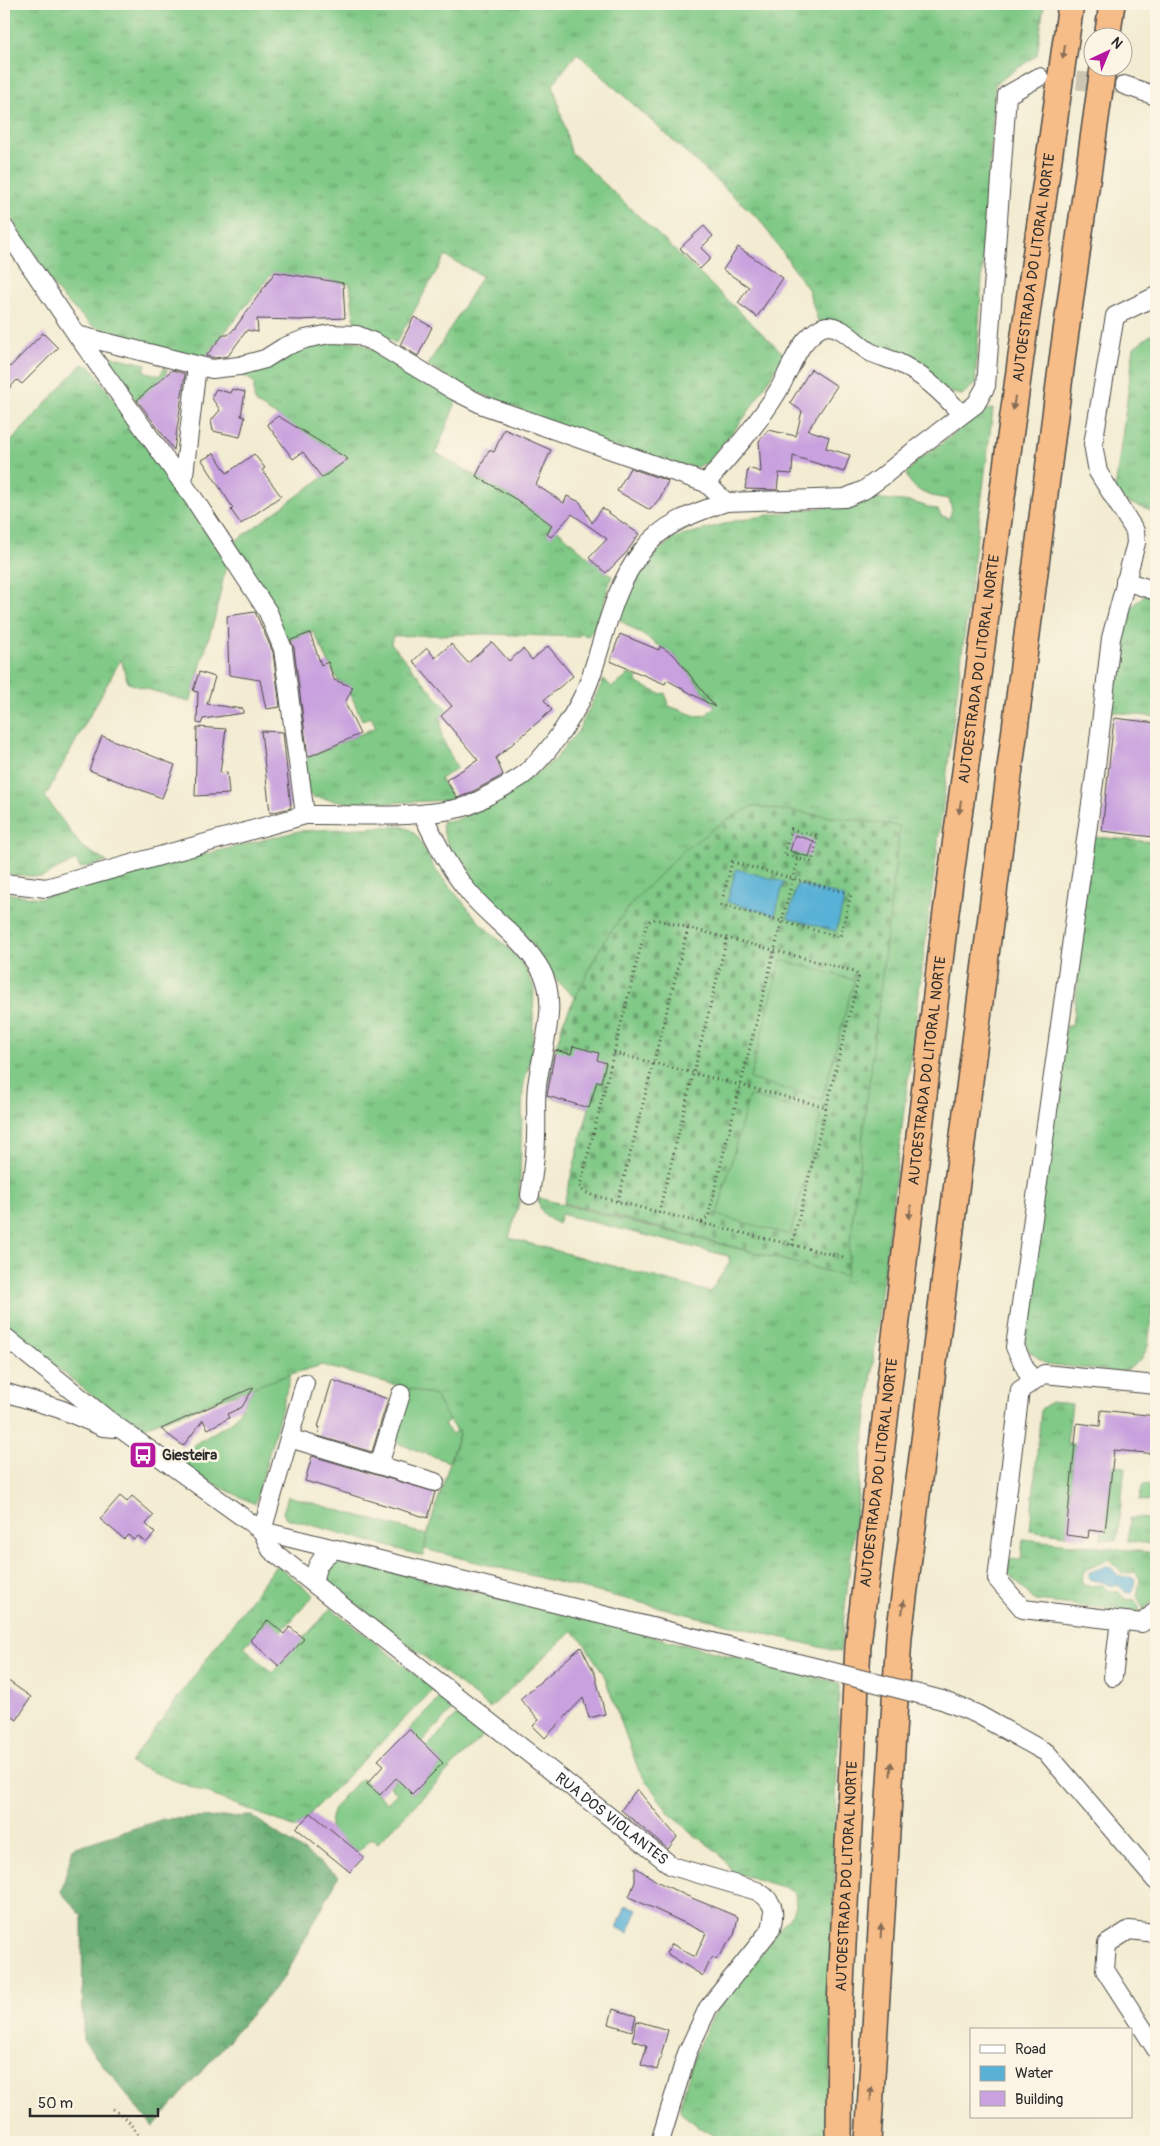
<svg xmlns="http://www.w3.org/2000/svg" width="1160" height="2146" font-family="Pangolin,sans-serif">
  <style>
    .grass { fill: url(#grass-tufts); stroke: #567a58 }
    .forest { fill: url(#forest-crowns); stroke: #4a6c4f }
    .cemetery { fill: url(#cemetery-stones); stroke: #567a58 }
    .garden { fill: #80c986; stroke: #567a58 }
    .water { fill: #59b1d6; stroke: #426e80 }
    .building { fill: #c8a1de }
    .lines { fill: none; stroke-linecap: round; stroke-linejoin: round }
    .minor-tunnel { stroke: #cbc5b1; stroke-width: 18; stroke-dasharray: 18 9; stroke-linecap: butt }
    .minor-casing { stroke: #494844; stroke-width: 20 }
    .highway-casing { stroke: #494844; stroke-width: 28 }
    .path { stroke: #494844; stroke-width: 3; stroke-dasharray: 1 4; stroke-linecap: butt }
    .minor { stroke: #fff; stroke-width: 18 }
    .highway { stroke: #f7bd88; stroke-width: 25 }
    .minor-bridge-casing { stroke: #494844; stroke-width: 20; stroke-linecap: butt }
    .minor-bridge { stroke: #fff; stroke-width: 18 }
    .oneway { fill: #876d55 }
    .labels { text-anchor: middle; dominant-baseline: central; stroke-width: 5; stroke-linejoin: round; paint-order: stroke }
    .street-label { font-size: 15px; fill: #2b2b2b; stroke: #fcf5e5 }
    .poi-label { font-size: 15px; font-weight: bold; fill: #2b2b2b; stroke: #fcf5e5; text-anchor: start }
  </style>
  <defs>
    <pattern id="grass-tufts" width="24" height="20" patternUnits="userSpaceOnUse" patternTransform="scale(1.25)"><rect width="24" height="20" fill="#80c986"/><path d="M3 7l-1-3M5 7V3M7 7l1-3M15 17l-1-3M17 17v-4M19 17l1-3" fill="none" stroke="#69a36e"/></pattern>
    <pattern id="forest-crowns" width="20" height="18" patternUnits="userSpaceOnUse" patternTransform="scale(1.25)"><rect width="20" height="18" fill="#68ad73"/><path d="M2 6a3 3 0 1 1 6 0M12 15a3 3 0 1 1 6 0" fill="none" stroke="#568d5f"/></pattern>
    <pattern id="cemetery-stones" width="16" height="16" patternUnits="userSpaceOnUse" patternTransform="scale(1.25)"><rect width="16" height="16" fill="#80c986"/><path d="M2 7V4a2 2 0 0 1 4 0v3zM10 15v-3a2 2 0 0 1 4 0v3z" fill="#69a36e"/></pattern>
  </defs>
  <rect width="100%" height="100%" fill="#fcf5e5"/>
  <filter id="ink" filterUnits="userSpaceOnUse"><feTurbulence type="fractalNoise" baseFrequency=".02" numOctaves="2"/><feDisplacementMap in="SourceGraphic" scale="10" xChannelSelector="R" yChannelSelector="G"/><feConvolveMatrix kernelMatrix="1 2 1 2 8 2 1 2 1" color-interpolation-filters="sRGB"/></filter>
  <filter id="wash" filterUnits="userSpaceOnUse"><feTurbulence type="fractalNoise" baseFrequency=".0096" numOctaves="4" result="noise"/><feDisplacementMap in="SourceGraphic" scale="20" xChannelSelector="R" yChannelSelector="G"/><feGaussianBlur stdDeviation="1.12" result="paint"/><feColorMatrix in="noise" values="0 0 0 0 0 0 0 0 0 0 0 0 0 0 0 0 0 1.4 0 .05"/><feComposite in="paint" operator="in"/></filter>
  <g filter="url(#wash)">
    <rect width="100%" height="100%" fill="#f3ecd2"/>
    <!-- grass -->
    <path class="grass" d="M4,4H1044L1037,55L995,84L975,384L962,395L952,393L818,321L808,289L760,220L577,53L553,84L571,152L785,355L744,418L708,462L697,467L683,465L606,445L460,385L428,365L482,276L445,256L396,343L373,332L355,328L350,284L273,272L203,360L103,330L90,324L62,297L33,257L4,204Z
      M1156,331V513L1114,497L1134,347Z
      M357,341L458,397L436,453L523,503L552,525L606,573L612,576C605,595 602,622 588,636L580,634L578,637L486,634L393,636L391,643L447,710L441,716L442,738L457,768L440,779L454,800L361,804L312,797L305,789L304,759L376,727L371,717L362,720L350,693L352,687L338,681L313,631L283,642L230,545L348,459L257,404L254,398V382L241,374L308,342Z
      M104,355L146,364L144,371L160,376L163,369H167L161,398L142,396L136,401L104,363L102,357Z
      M82,364L91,367L227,561L215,617L190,702L128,683L121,659L45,797L81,846L107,862L80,868L76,860L42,877L4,874V449Z
      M993,409L882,1285L840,1652L424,1549L429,1528L459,1434L449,1421L435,1396L322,1365L291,1374L136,1430L4,1326V893L40,898L85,884L299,831L402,826L412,831L419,839L434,868L481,924L517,956L527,971L534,988L532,1052L523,1088L519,1203L509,1238L710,1292L730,1262L728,1256L561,1214L558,1224C547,1218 539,1212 538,1198L846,1276L563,1022L575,998C566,989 556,981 548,970C541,960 536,948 527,939C503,912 441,859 442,821H454L488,804L539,772L554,760L578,731L604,679L612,687L624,679L628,674L638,677L637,683L660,694L665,693L669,706L696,716L706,715L715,706L675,656L618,619L644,563L674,538L735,521L769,515L881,499L912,502L938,510L941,516L949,518L952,510L949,499C932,497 913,493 906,474L919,459L940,445L981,411Z
      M1145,594L1156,595V717L1106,711L1120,624L1132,607Z
      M1093,837L1156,842V1273L1148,1346L1142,1358L1129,1369L1116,1372L1046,1364L1029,1351L1022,1336L1066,1026H1072L1079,973L1073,971Z
      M1051,1402L1072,1404L1067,1443L1075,1444L1066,1535L1030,1530L1041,1409Z
      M1112,1465L1125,1467L1117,1541L1101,1539Z
      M1143,1484L1156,1486V1502L1139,1500Z
      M1130,1517L1155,1520L1153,1544L1128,1541Z
      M1023,1539L1156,1553V1581L1153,1601L1144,1610L1137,1596L1140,1579L1135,1572L1123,1574L1110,1559L1085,1570L1081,1580L1085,1586L1102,1585L1106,1590L1119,1592L1125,1599L1135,1600L1141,1612L1035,1601L1007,1572L1008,1559L1021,1560Z
      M337,1558L839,1683L828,2142H723L688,2119L680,2111V2105L696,2051L712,2018L726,1996L794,1911L796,1906L795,1893L792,1890L733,1872L718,1852L693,1834L669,1813L639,1771L603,1673L582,1640L572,1631L490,1708L323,1578C325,1568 329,1564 337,1558Z
      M276,1565L314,1595L281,1632L268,1620L244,1647L272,1673L331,1608L434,1689L296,1828L130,1763Z"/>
    <!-- forest -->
    <path class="forest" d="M252,1816L339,1876L285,1976L153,2127L83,2040L82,1916L61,1892L73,1848L163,1819Z"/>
    <!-- cemetery -->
    <path class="cemetery" d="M753,806L900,826L846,1276L564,1203L589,1108L543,1095L563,1022L602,944L634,900L684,850L723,822Z"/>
    <!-- garden -->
    <path class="garden" d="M781,960L854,980L822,1099L750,1079Z
      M749,1096L821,1115L790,1235L717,1215Z
      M291,1374L255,1504L202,1478L179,1462L197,1443L233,1421L254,1387Z
      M407,1388L435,1396L449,1421L444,1425L452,1434L457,1430L459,1434L449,1462L391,1441Z
      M288,1496L427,1535L423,1556L286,1518L283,1513Z
      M440,1698L453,1709L422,1742L409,1729Z
      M461,1711L486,1732L377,1844L372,1838L358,1852L330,1829C329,1805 346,1794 362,1778L387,1803L397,1793L390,1786L397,1778L412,1794L443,1763L427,1747Z"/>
    <!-- water -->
    <path class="water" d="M736,869L784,882L775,915L727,902Z
      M797,884L845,897L836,931L788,918Z
      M1106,1566L1111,1567C1118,1576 1120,1579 1131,1577L1135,1580L1133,1591L1126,1593L1118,1585H1108C1102,1579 1094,1583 1088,1577L1090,1572Z
      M626,1905L638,1909L628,1933L617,1928Z"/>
    <g id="blocks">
      <!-- building -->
      <path class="building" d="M704,226L713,236L701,248L711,258L700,269L680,248Z
        M738,247L783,278L757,317L738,303L749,287L723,270Z
        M275,272L343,283L345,318L299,320L257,319L258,332L247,330L228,356L215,358L206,356L223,335H228L235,328Z
        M414,317L432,327L418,356L400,345Z
        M43,333L58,348L22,384L17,380L4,394V373Z
        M811,369L837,386L808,430L829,437L826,448L850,455L844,472L793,456L792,474L779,473L777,490L745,489L748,468L761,472L759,441L768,430L796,436L802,411L790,403Z
        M172,370L185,374L174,450L137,400Z
        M216,389L230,393L232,389L245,392L241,416L245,417L240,437L213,431L211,421L220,410L213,400L212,396Z
        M278,416L348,459L322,478L303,452L293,459L267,424Z
        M504,429L551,450L536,485L564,503L567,496L580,502L592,523L602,508L639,534L626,553L606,573L589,558L607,539L572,514L551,537L547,534L552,525L517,500L476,476L489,450L494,452Z
        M214,453L227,473L254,454L265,468L262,470L281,496L241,524L231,510L233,508L202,460Z
        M630,468L668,481L660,498L650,510L617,491Z
        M255,612L273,652L280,707L266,709L260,680L229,675L227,616Z
        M310,633L321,665L328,662L334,680L353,687L345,703L360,734L308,757L294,648L291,640Z
        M620,634L659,650L660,646L675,656L715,707L667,680L665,684L610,661Z
        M492,642L509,661L523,649L532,660L548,646L573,676L544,700L552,710L496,758L503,775L468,794L457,798L446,780L478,760L441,716L452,706L413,661L427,648L435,658L451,644L468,663Z
        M199,672L215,677L207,704L243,709V713L203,719L201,724L197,723L198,692L193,691Z
        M1114,718L1156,723V802L1153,837L1102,831Z
        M197,727L226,729L220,773L227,772L229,794L195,796Z
        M261,731L283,732L291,808L270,813Z
        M102,736L175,765L162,798L89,770Z
        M795,835L814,841L809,857L790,851Z
        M573,1046L599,1053L597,1060L606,1063L601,1082L597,1081L589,1108L547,1096L555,1050L571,1054Z
        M332,1380L388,1399L372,1452L318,1436L320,1427H318Z
        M254,1387L242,1407L227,1414L229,1418L208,1429L203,1420L183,1446L161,1429Z
        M1101,1410L1156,1416V1454L1114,1450L1105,1532L1089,1530L1088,1538L1066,1535L1077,1423L1100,1426Z
        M312,1456L435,1492L428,1518L305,1481Z
        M120,1496L127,1502L132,1496L154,1515L146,1524L155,1533L146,1543L138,1536L134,1540L128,1535L124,1539L100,1519Z
        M268,1620L284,1634L290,1627L304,1639L279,1666L250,1640Z
        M581,1647L595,1674L605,1714L589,1718L583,1698L545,1738L533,1726L539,1720L520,1699Z
        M4,1678L31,1697L17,1720L4,1711Z
        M409,1729L443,1763L412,1794L396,1778L380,1795L367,1784L384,1765L378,1760Z
        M637,1789L677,1837L668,1849L621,1810Z
        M311,1813L364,1857L350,1872L296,1828Z
        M635,1867L658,1882L687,1896L738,1917L734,1935L716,1960L712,1957L703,1976L666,1953L672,1944L695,1957L706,1933L629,1897L635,1882Z
        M613,2009L636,2016L632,2031L609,2024Z
        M637,2021L668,2030L657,2070L641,2065L647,2045L632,2040Z"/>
    </g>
  </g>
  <g filter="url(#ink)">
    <use href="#blocks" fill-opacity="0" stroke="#494844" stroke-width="1"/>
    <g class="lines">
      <!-- minor-tunnel -->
      <path class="minor-tunnel" d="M1050,78L1124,85"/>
      <defs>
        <g id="minor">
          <path d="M1124,85L1156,96"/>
          <path d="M4,227L77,335L194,499L268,612L283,649L305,815C358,814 412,820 464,807C472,805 480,800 487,796C500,789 515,782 526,773C550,752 580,709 590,679C605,636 613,588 642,551C663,523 694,513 726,502L706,483L483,405L455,391L376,343L357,335L330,334L305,339L284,347L265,359L239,366L212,369L77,335"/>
          <path d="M183,483L197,366"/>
          <path d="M706,483C731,454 758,424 778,391C786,377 792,361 801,347C806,339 818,327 827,326C845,326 857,346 872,353C880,356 889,359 897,362C922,374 943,393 961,414"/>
          <path d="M726,502L845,498L864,490L882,477L915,450L976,404L986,386L1007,95L1039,77"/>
          <path d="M1125,581L1156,591"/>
          <path d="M423,815C437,844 450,871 472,896C494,921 524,940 541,970C560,1003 541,1051 537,1086C535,1102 537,1119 536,1135C536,1155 533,1175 530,1195"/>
          <path d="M4,883L46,888L305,815"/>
          <path d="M4,1336L107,1419L262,1531L818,1668"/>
          <path d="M1032,1382L1015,1347L1095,775L1111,638L1136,543L1135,531L1098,472L1093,444L1115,316L1156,296"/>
          <path d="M1156,1385L1044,1374L1020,1390L997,1579L1023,1609L1142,1623L1156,1611"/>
          <path d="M4,1392L60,1409L103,1427L115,1428"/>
          <path d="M289,1438L435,1482"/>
          <path d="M379,1465L401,1394"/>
          <path id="s1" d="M262,1531L271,1550L672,1866L757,1891C774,1901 776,1911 771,1929L708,2008L687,2053L660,2142"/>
          <path d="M262,1531L305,1383"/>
          <path d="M314,1584C314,1568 321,1556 336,1549"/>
          <path d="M1113,1677L1120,1621"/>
          <path d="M942,1700L977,1714L1047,1753L1156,1881"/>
          <path d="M1156,1933L1129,1930L1107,1944L1105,1970L1156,2049"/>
        </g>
        <g id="highway">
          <path d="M1107,38L1112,4"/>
          <path id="s2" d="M839,2142L840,2005L858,1645L945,920L1021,356L1071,4"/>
          <path d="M868,2142L899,1636L1063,353L1103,68"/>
        </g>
      </defs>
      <!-- minor casing -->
      <use href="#minor" class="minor-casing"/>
      <!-- highway casing -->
      <use href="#highway" class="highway-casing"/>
      <!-- path -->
      <path class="path" d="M791,829L818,836L812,862L784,855Z
        M732,862L851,894L840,937L721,905Z
        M614,1053L826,1107
        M618,1201L688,928
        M659,1212L727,938
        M701,1223L843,1257
        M792,1245L859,976L853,971L655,919L650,921L646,926L580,1186L581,1190L592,1195L701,1223L708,1217C737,1098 767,978 798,859
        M113,2109L127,2119L143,2142"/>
      <!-- minor -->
      <use href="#minor" class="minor"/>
      <!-- highway -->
      <use href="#highway" class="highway"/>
      <defs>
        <path id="minor-bridge" d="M818,1668L942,1700"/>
      </defs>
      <!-- minor-bridge casing -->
      <use href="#minor-bridge" class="minor-bridge-casing"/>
      <!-- minor-bridge -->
      <use href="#minor-bridge" class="minor-bridge"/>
    </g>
    <!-- one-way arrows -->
    <defs><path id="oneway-solid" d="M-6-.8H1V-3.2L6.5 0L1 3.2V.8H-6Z" transform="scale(1.25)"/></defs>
    <g class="oneway">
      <use href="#oneway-solid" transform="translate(1064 52) rotate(98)"/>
      <use href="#oneway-solid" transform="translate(1014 403) rotate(98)"/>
      <use href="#oneway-solid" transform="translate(960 807) rotate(98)"/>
      <use href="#oneway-solid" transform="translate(910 1212) rotate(97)"/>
      <use href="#oneway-solid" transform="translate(903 1607) rotate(-83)"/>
      <use href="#oneway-solid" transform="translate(891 1769) rotate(-86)"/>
      <use href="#oneway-solid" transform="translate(881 1931) rotate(-86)"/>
      <use href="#oneway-solid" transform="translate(871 2094) rotate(-86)"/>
    </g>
  </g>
  <!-- icons -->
  <defs>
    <symbol id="bus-square" viewBox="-11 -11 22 22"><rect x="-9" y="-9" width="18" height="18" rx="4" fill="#b5179e" stroke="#fcf5e5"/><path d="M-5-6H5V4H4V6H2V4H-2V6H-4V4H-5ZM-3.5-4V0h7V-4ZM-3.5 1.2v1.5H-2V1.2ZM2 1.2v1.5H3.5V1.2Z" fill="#fff"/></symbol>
  </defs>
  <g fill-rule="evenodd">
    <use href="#bus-square" x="127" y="1439" width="32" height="32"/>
  </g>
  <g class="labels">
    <!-- street labels -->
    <g class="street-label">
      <text stroke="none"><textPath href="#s2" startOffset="1886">AUTOESTRADA DO LITORAL NORTE</textPath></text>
      <text stroke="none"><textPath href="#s2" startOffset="1481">AUTOESTRADA DO LITORAL NORTE</textPath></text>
      <text stroke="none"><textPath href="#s2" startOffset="1076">AUTOESTRADA DO LITORAL NORTE</textPath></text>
      <text stroke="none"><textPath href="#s2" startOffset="671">AUTOESTRADA DO LITORAL NORTE</textPath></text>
      <text stroke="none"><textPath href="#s1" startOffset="455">RUA DOS VIOLANTES</textPath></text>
      <text stroke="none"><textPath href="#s2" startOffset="266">AUTOESTRADA DO LITORAL NORTE</textPath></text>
    </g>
    <!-- poi labels -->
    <g class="poi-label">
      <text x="162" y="1455">Giesteira</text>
    </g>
  </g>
  <!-- margin -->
  <rect width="1160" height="2146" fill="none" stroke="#fcf5e5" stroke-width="20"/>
  <!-- legend -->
  <rect x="970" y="2028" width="162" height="90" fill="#fcf5e5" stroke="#a8a49b"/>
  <rect x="980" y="2045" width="25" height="8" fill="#ffffff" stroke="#a8a49b"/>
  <text x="1015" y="2054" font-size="15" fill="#2b2b2b">Road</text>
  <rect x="980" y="2066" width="25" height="15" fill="#59b1d6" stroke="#a8a49b"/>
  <text x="1015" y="2078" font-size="15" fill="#2b2b2b">Water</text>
  <rect x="980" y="2091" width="25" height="15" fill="#c8a1de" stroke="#a8a49b"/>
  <text x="1015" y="2104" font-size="15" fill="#2b2b2b">Building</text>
  <!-- north arrow -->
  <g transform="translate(1108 52) rotate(44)"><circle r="24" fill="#fcf5e5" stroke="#a8a49b"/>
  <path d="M0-4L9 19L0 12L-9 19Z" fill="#b5179e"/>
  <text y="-8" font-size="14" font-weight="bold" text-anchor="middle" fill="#2b2b2b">N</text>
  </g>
  <!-- scale -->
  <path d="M30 2108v8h128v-8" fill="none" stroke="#2b2b2b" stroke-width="2.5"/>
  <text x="38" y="2108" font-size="15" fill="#2b2b2b" stroke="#fcf5e5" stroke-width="4" paint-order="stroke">50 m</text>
</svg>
